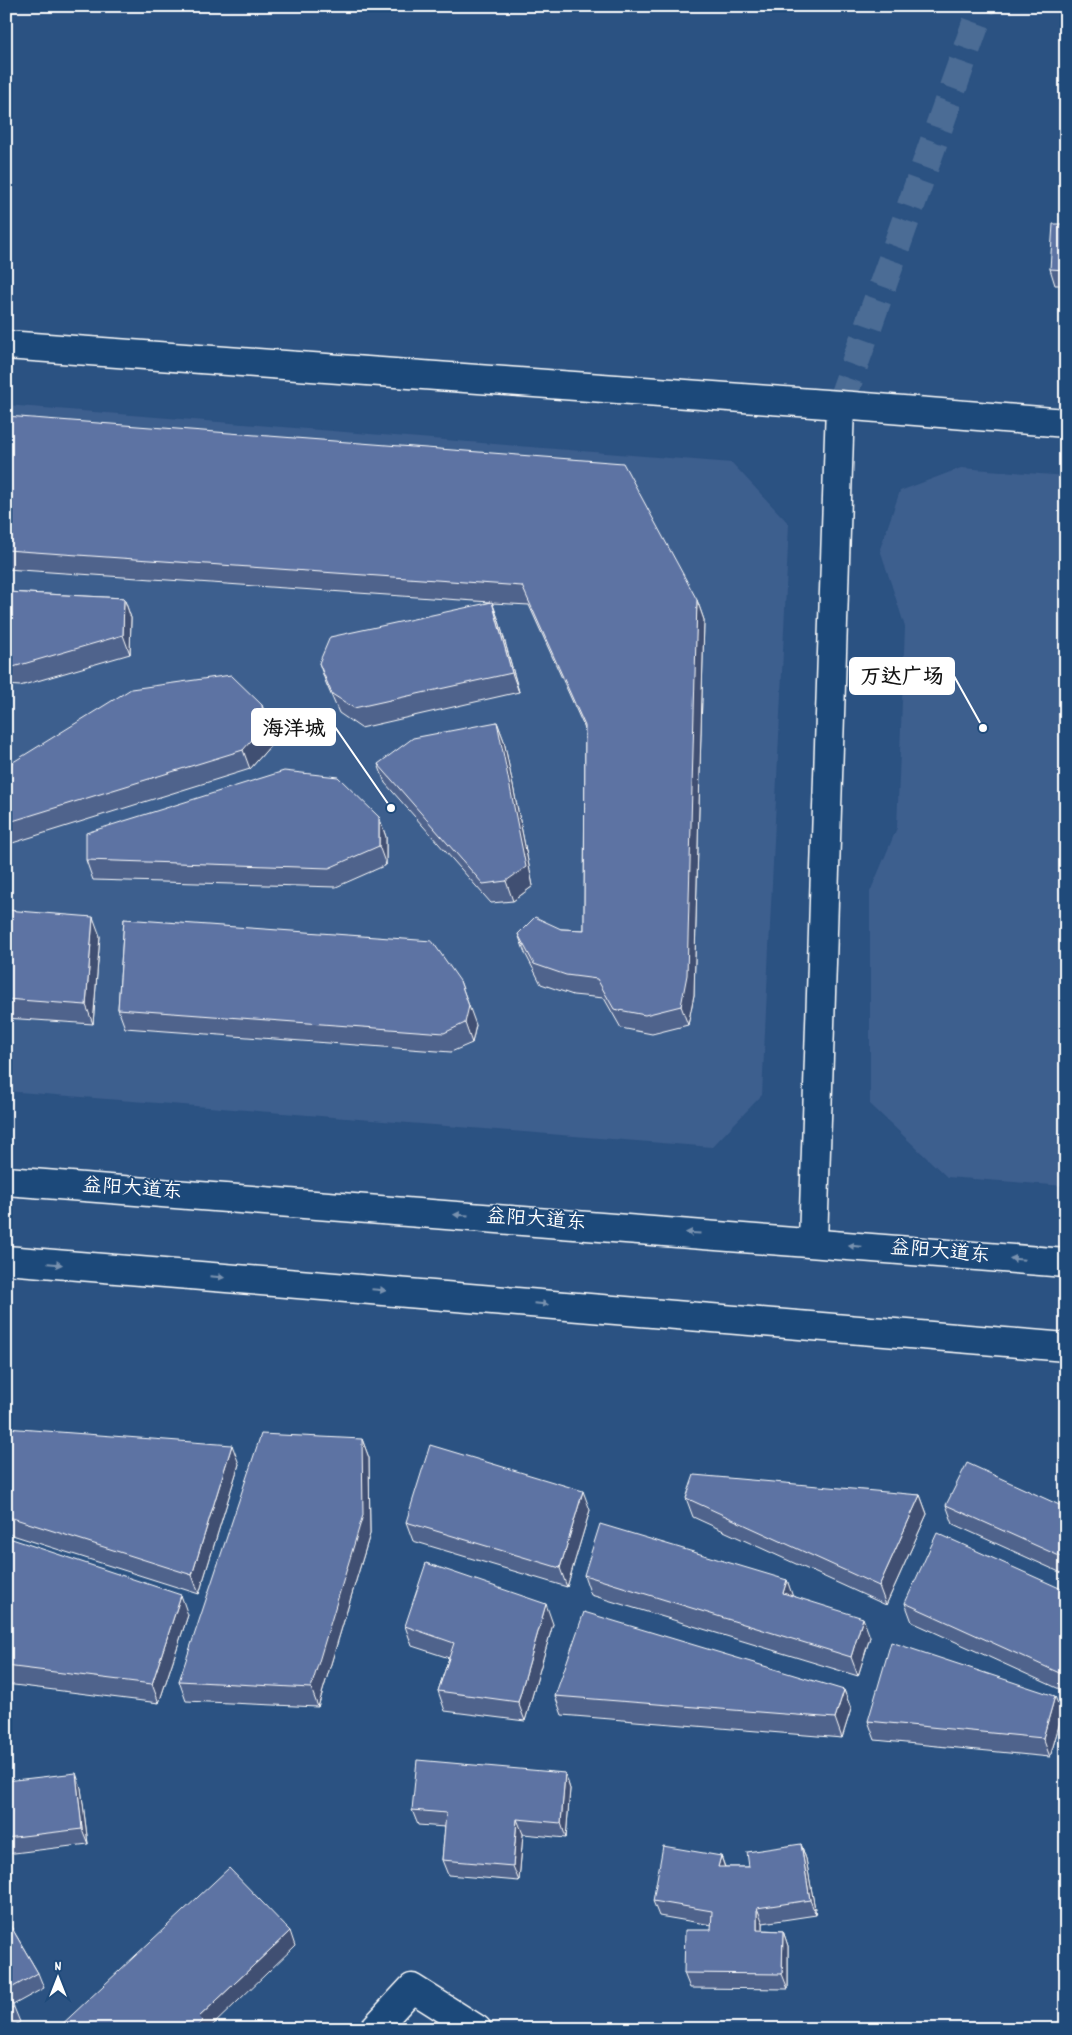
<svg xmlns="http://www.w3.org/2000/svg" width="1072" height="2035" font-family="Dekko,'LXGW WenKai TC',sans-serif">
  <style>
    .built { fill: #3e5f8e }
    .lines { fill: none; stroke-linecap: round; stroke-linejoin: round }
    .tertiary-tunnel { stroke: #4b6c95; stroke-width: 28; stroke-dasharray: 28 14; stroke-linecap: butt }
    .minor-casing { stroke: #fff; stroke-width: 31 }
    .tertiary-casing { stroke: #fff; stroke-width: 31 }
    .primary-casing { stroke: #fff; stroke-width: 31 }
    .minor { stroke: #1f4a7a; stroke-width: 28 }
    .tertiary { stroke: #1f4a7a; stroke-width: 28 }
    .primary { stroke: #1f4a7a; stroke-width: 28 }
    .wall { fill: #50638c; stroke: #fff }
    .shaded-wall { fill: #415072; stroke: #fff }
    .building { fill: #5d73a3; stroke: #fff }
    .oneway { fill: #7992af }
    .labels { text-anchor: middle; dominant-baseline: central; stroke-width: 4; stroke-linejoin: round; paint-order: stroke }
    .street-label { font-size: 20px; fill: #fff; stroke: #1f4a7a }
    .leader { fill: none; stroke: #fff; stroke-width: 2 }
    .callout-dot { fill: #fff; stroke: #1f4a7a; stroke-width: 2 }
    .callout { fill: #fff; stroke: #fff; stroke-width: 2 }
    .callout-label { font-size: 21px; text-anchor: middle; font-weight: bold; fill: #111 }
  </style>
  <rect width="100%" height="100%" fill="#2b5282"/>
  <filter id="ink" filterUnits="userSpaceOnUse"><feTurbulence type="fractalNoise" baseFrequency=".02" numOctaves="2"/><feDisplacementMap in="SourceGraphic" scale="10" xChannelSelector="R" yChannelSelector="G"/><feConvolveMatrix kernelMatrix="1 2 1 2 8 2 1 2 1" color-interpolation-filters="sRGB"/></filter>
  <g filter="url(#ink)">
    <!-- built -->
    <path class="built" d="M6,405L732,463L789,524L762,1095L712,1147L6,1091Z
      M961,468L1066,476V1186L947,1177L870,1104V892L897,828L905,627L880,549L900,491Z"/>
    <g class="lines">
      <!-- tertiary-tunnel -->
      <path class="tertiary-tunnel" d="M840,405L982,6"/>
      <defs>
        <path id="minor" d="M374,2029L412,1988L477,2029"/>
        <path id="tertiary" d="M6,345L840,405L1066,423
          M813,1242L840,405"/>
        <path id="primary" d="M6,1181L1066,1263
          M6,1260L1066,1347"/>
      </defs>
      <!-- minor casing -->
      <use href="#minor" class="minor-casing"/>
      <!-- tertiary casing -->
      <use href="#tertiary" class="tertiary-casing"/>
      <!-- primary casing -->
      <use href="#primary" class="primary-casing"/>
      <!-- minor -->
      <use href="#minor" class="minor"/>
      <!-- tertiary -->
      <use href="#tertiary" class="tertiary"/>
      <!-- primary -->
      <use href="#primary" class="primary"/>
    </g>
    <!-- wall -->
    <path class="wall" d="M1066,224V285H1055L1050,269Z
      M6,416L697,600L704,620L694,995L688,1025L652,1034L621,1028L604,998L573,995L541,984L525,953L518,934L561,929L584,930L585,729L529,605L492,603L499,621L519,692L361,728L339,713L326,683L319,663L490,602L6,569Z
      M6,592L124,598L131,618L130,654L20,686L6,685Z
      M497,722L504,741L533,886L513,901L491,903L385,783L378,764Z
      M269,724L271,745L250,769L6,845V764Z
      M379,817L386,837V865L336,887L93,880L86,860Z
      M6,910L100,936L93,1024L6,1018Z
      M124,919L476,1025L472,1043L451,1052L125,1028L118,1009Z
      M6,1428L239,1464L199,1594L6,1533Z
      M362,1439L369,1458L370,1534L318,1707L186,1701L179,1681Z
      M920,1495L927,1514L886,1605L693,1517L686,1498Z
      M946,1505L1066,1508V1575L953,1524Z
      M590,1510L567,1587L413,1541L406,1522Z
      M6,1537L188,1615L159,1703L6,1684Z
      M584,1575L787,1580L792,1596L870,1637L858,1676L591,1595Z
      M1066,1591V1692L912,1622L905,1603Z
      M553,1624L525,1721L445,1711L438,1691L449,1658L412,1646L405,1626Z
      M844,1690L851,1709L842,1738L562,1715L555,1696Z
      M1062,1715L1050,1757L875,1740L868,1721Z
      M565,1773L570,1789L566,1838L523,1834L519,1881L448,1875L442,1860L445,1827L418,1825L412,1810Z
      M6,1781L81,1788L88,1844L6,1854Z
      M801,1844L806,1859L816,1915L763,1923V1930L783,1931L788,1946V1989L690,1988L684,1973L711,1930L712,1925L659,1916L653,1901L721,1856L725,1867H749Z
      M6,1918L38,1973L44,1988L13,2005L20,2022L8,2029H6Z"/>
    <!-- shaded-wall -->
    <path class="shaded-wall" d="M124,598L131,618L130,654L123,635Z
      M697,600L704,620L694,995L688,1025L681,1006Z
      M492,602L499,621L519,692L512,673Z
      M262,705L269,724L271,745L250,769L243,750Z
      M497,722L504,741L533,886L513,901L506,881Z
      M379,817L386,837V865L379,846Z
      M93,917L100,936L93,1024L86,1005Z
      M460,981L476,1025L472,1043L465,1023Z
      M362,1439L369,1458L370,1534L318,1707L311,1688Z
      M232,1445L239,1464L199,1594L192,1575Z
      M583,1491L590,1510L567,1587L560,1568Z
      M920,1495L927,1514L886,1605L879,1586Z
      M787,1580L794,1600L783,1593Z
      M181,1595L188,1615L159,1703L152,1684Z
      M546,1604L553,1624L525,1721L518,1702Z
      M863,1618L870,1637L858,1676L851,1657Z
      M844,1690L851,1709L842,1738L835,1718Z
      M1055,1696L1062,1715L1050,1757L1043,1738Z
      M76,1773L81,1788L88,1844L82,1829Z
      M565,1773L570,1789L566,1838L561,1823Z
      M517,1819L523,1834L519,1881L513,1866Z
      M801,1844L806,1859L816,1915L810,1900Z
      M721,1856L726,1871L718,1867Z
      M757,1908L763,1923V1945L757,1930Z
      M290,1931L295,1946L209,2029H194L199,2017Z
      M783,1931L788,1946V1989L782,1974Z"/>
    <!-- building -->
    <path class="building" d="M1053,224H1066V270L1050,269Z
      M6,416L623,463L697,600L687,975L681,1006L645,1015L614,1009L597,979L566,975L534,964L518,934L535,917L561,929L584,930L585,726L522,586L6,550Z
      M6,592L124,598L123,635L13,667L6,666Z
      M492,602L512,673L354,708L332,694L319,663L330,637Z
      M231,675L262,705L264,726L243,750L6,823V764H10L131,689Z
      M497,722L526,867L506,881L483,884L378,764L413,738Z
      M284,771L338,777L379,817V846L329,868L86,860V833Z
      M6,910L93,917L86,1005L6,999Z
      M124,919L432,941L460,981L469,1006L465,1023L444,1033L118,1009Z
      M6,1428L232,1445L192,1575L6,1516Z
      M261,1434L362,1439L363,1515L311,1688L179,1681Z
      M430,1445L583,1491L560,1568L406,1522Z
      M967,1463L1066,1508V1559L946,1505Z
      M694,1475L920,1495L879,1586L686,1498Z
      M600,1524L787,1580L783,1593L863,1618L851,1657L584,1575Z
      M937,1533L1066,1591V1676L905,1603Z
      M6,1537L181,1595L152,1684L6,1666Z
      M426,1563L546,1604L518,1702L438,1691L454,1643L405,1626Z
      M584,1612L844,1690L835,1718L555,1696Z
      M891,1642L1055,1696L1043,1738L868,1721Z
      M417,1760L565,1773L561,1823L517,1819L513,1866L442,1860L446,1813L412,1810Z
      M76,1773L82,1829L6,1838V1781Z
      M801,1844L810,1900L757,1908V1930L783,1931L782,1974L684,1973L685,1930H711L712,1911L653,1901L663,1846L721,1856L718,1867H749L747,1852Z
      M229,1868L290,1931L199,2017L203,2021L194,2029H57Z
      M6,1918L38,1973L6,1991Z
      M6,1993L14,2007L6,2012Z"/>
    <!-- one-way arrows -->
    <defs><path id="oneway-solid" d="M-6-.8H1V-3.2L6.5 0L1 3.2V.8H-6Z" transform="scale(1.25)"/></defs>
    <g class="oneway">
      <use href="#oneway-solid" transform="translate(461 1215) rotate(-176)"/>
      <use href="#oneway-solid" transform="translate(693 1233) rotate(-176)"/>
      <use href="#oneway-solid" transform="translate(855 1246) rotate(-175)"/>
      <use href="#oneway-solid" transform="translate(1017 1259) rotate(-175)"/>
      <use href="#oneway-solid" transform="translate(55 1264) rotate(5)"/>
      <use href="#oneway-solid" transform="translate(217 1277) rotate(5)"/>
      <use href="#oneway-solid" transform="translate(379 1290) rotate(5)"/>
      <use href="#oneway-solid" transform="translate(541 1304) rotate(5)"/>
    </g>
  </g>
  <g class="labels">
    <!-- street labels -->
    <g class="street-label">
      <text transform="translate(132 1190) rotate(4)">益阳大道东</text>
      <text transform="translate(536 1221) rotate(4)">益阳大道东</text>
      <text transform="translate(940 1253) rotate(5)">益阳大道东</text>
    </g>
  </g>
  <!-- callouts -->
  <path class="leader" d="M983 728L954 676M391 808L335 727"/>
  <g class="callout-dot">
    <circle cx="983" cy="728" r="5"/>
    <circle cx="391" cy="808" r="5"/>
  </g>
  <g class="callout">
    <rect x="850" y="658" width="104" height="36" rx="5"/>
    <rect x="252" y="709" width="83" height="36" rx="5"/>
  </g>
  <g class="callout-label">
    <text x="902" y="683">万达广场</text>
    <text x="294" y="735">海洋城</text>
  </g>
  <!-- margin -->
  <rect width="1072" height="2035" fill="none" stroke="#1f4a7a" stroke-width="25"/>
  <rect x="12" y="12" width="1047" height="2010" fill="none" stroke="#fff" stroke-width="2" filter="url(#ink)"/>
  <!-- north arrow -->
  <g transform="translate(58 1978)" stroke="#1f4a7a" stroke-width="4" paint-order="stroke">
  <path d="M0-4L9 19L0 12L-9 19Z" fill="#ffffff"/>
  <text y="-8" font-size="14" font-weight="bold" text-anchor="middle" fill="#ffffff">N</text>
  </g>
</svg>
